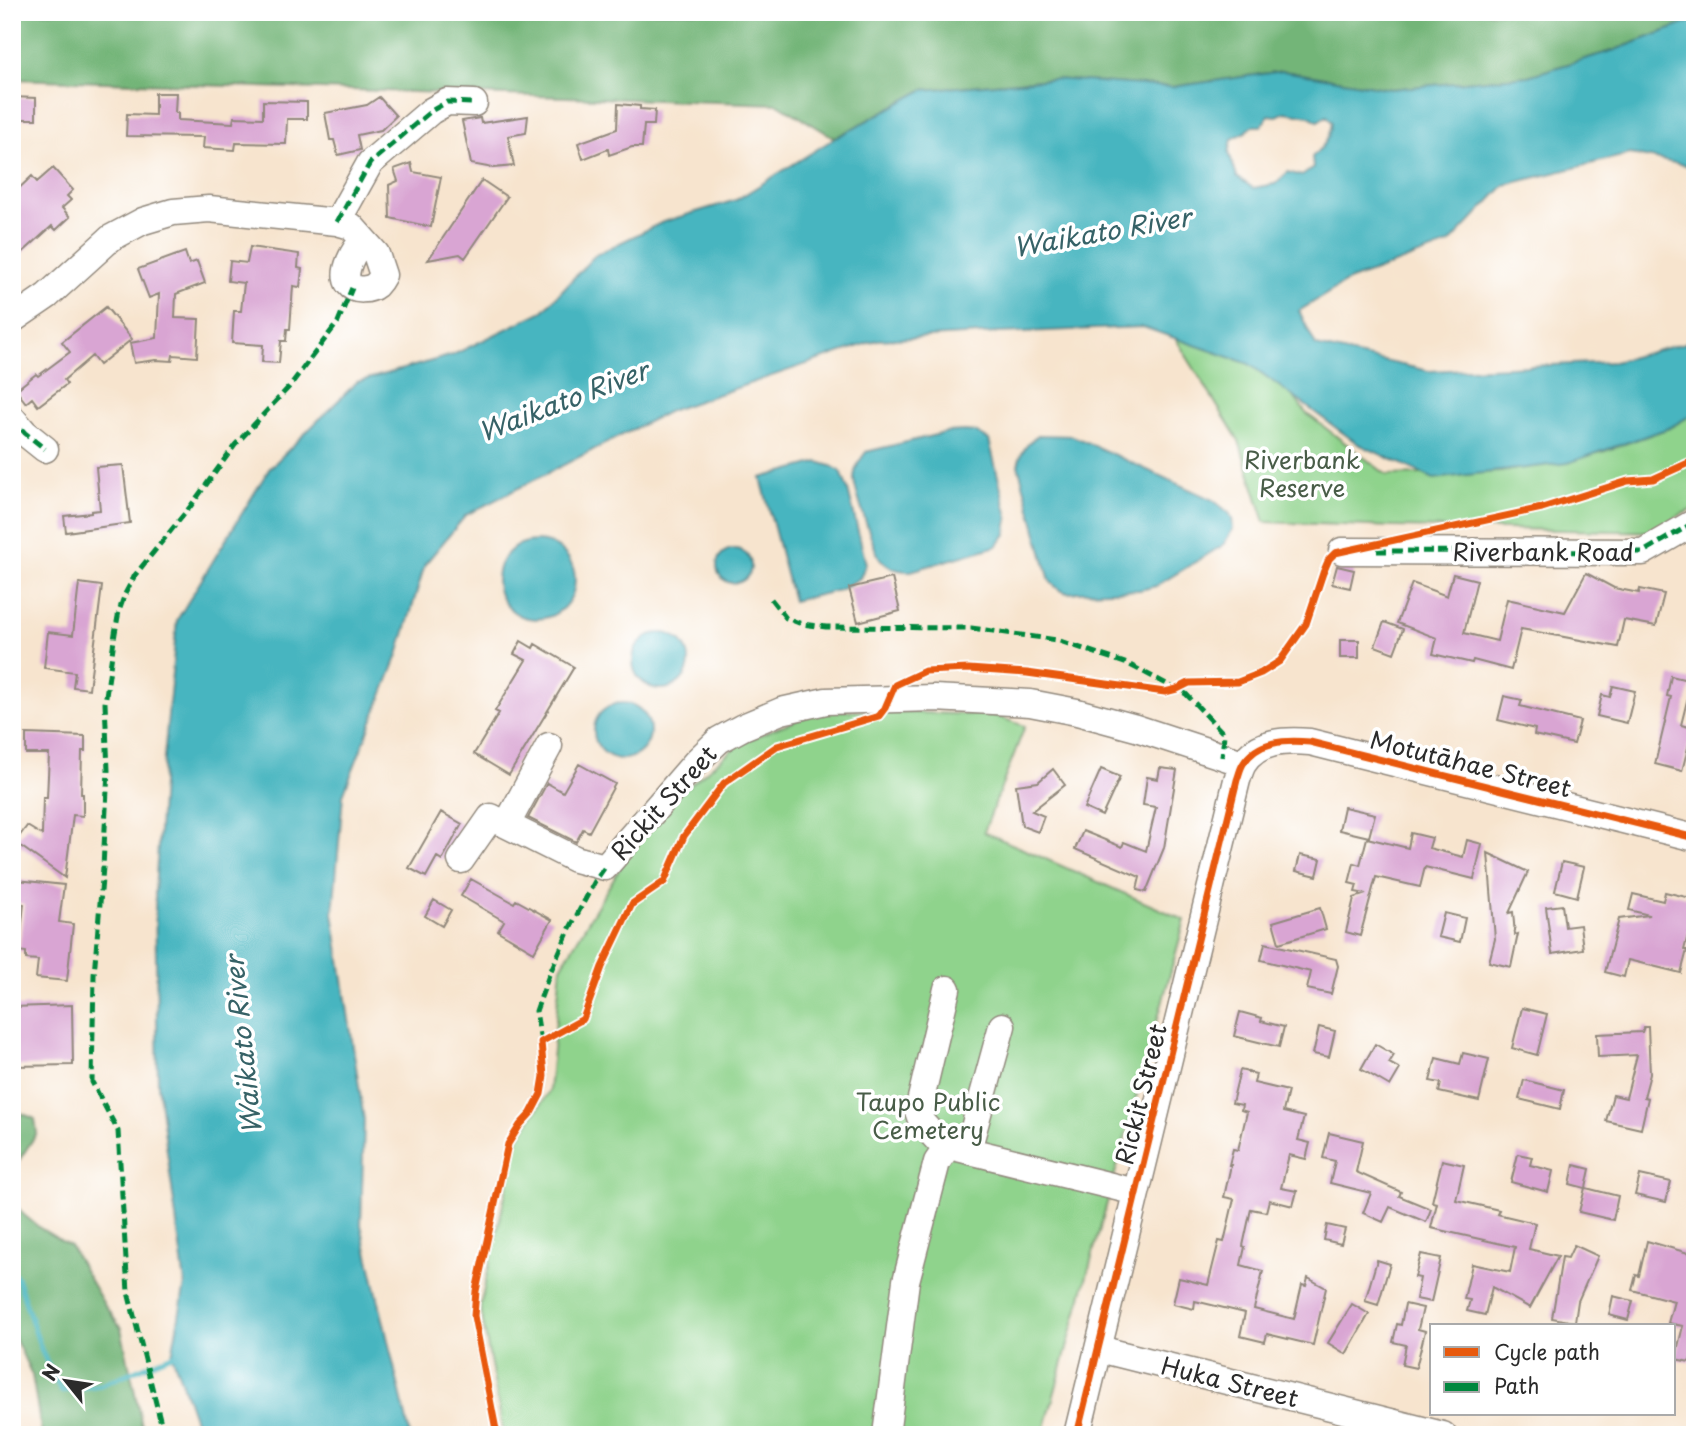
<svg xmlns="http://www.w3.org/2000/svg" width="1707" height="1447" font-family="'Playpen Sans',sans-serif">
  <style>
    .green { fill: #8fd38c; stroke: #5d7f5c; stroke-width: 2 }
    .forest { fill: #73b578; stroke: #4f7052; stroke-width: 2 }
    .water { fill: #46b5c0; stroke: #387076; stroke-width: 2; fill-rule: evenodd }
    .lines { fill: none; stroke-linecap: round; stroke-linejoin: round }
    .stream { stroke: #46b5c0; stroke-width: 5 }
    .building { fill: #d9a5d3 }
    .minor-casing { stroke: #91887c; stroke-width: 29 }
    .minor { stroke: #fff; stroke-width: 26 }
    .quiet { stroke: #00873e; stroke-width: 5; stroke-dasharray: 10 5; stroke-linecap: butt }
    .cycleway-casing { stroke: #fff; stroke-width: 11 }
    .cycleway { stroke: #e8590c; stroke-width: 7 }
    .labels { text-anchor: middle; dominant-baseline: central; stroke-width: 7; stroke-linejoin: round; paint-order: stroke }
    .park-label { font-size: 24px; fill: #495d48; stroke: #fff }
    .street-label { font-size: 24px; fill: #2b2b2b; stroke: #fff }
    .water-label { font-size: 26px; font-style: italic; fill: #366267; stroke: #fff }
  </style>
  <rect width="100%" height="100%" fill="#fff"/>
  <filter id="ink" filterUnits="userSpaceOnUse"><feTurbulence type="fractalNoise" baseFrequency=".0143" numOctaves="2"/><feDisplacementMap in="SourceGraphic" scale="14" xChannelSelector="R" yChannelSelector="G"/><feConvolveMatrix kernelMatrix="1 2 1 2 8 2 1 2 1" color-interpolation-filters="sRGB"/></filter>
  <filter id="wash" filterUnits="userSpaceOnUse"><feTurbulence type="fractalNoise" baseFrequency=".00686" numOctaves="4" result="noise"/><feDisplacementMap in="SourceGraphic" scale="28" xChannelSelector="R" yChannelSelector="G"/><feGaussianBlur stdDeviation="1.57" result="paint"/><feColorMatrix in="noise" values="0 0 0 0 0 0 0 0 0 0 0 0 0 0 0 0 0 1.4 0 .05"/><feComposite in="paint" operator="in"/></filter>
  <g filter="url(#wash)">
    <rect width="100%" height="100%" fill="#f7e4ce"/>
    <!-- green -->
    <path class="green" d="M1174,336L1275,372L1306,413L1387,475L1501,472L1602,452L1669,428L1695,413V508L1676,517L1667,532L1394,527L1265,522L1239,441Z
      M821,710L993,715L1025,726L984,832L1185,920L1043,1435H504L480,1306L518,1139L549,1091L561,967L649,819L740,743Z"/>
    <!-- forest -->
    <path class="forest" d="M12,12H1695V20L1615,50L1528,76L1391,89L1283,71L1172,87L1053,79L923,90L835,138L778,104L12,79Z
      M12,1109L35,1119L37,1133L18,1162L12,1189Z
      M12,1200L24,1215L40,1228L70,1246L105,1306L121,1328L144,1435H42L32,1375L12,1332Z"/>
    <!-- water -->
    <path class="water" d="M1695,20V167L1630,154L1505,185L1449,244L1348,281L1299,311L1316,346L1429,371L1614,362L1692,341L1695,338V413L1669,428L1568,463L1434,479L1358,444L1249,364L1143,327L998,333L877,340L669,411L466,515L425,564L398,655L343,795L333,913L364,1120L361,1225L410,1435H200L172,1355L185,1284L158,1085L155,892L163,768L177,620L269,469L357,382L453,355L543,311L595,255L663,222L736,200L835,138L923,90L1054,79L1172,87L1283,71L1391,89L1528,76L1615,50ZM1285,112L1309,116L1318,121L1327,116L1332,122C1329,140 1325,145 1312,157L1313,168L1302,176L1288,172L1275,184L1253,188L1237,177L1229,153L1232,139L1246,132L1252,126H1261L1269,115L1277,116Z
      M965,431L975,432L989,440L1008,517L1006,534L997,546L911,571C899,572 890,569 881,560C875,553 853,486 854,477C855,467 860,460 866,452L948,432Z
      M1039,435L1073,436L1213,500L1229,513L1232,518L1233,529L1223,545L1156,586L1140,590L1077,592C1064,595 1058,590 1050,581L1018,465C1021,452 1027,442 1039,435Z
      M818,462L831,466L840,471L842,474L848,490L866,564L860,578L840,590L793,601L761,478Z
      M497 580a39 39 0 1 1 78 0a39 39 0 1 1-78 0Z
      M717 566a17 17 0 1 1 34 0a17 17 0 1 1-34 0Z
      M633 661a28 28 0 1 1 56 0a28 28 0 1 1-56 0Z
      M594 731a28 28 0 1 1 56 0a28 28 0 1 1-56 0Z"/>
    <g class="lines">
      <!-- stream -->
      <path class="stream" d="M12,1272L17,1277L42,1352L61,1391L101,1385L172,1355"/>
    </g>
    <g id="blocks">
      <!-- building -->
      <path class="building" d="M155,93H176L175,113H178V120L233,123L234,117L263,118V101L307,102V119H287L286,144L236,143L235,150L203,148L204,137L126,136L127,114L155,115Z
        M12,97L36,98V119H12Z
        M379,97L396,116L381,130L357,135L360,150L338,155L334,140H330L325,113L367,105Z
        M618,104L640,106V109L655,110L654,125H644L642,147H632L609,155L608,149L583,159L578,143L617,129Z
        M528,116L526,133L508,136L514,166L493,168L471,164L462,121L480,118L481,123Z
        M411,163L413,172L441,177L431,227L390,218L389,185L398,181L394,169Z
        M53,168L73,190L67,196L71,200L62,208L70,217L56,230L52,226L21,254L12,244V195L32,176L37,182Z
        M482,180L507,197L465,258L460,254L428,260Z
        M250,247L299,254L298,268L302,269L300,287L293,286L290,329H287L286,341H281L279,363L262,362L263,345L232,343L234,311H241L244,283L228,281L230,261L247,263Z
        M185,252L189,264L197,261L205,283L176,294L175,318L199,319L197,357L173,355L172,361L156,360L134,363L130,343L157,338L159,294L149,298L138,269Z
        M106,307L132,339L99,365L92,356L64,380L67,384L38,406L32,398L26,403L16,390L36,374L38,376L70,352L62,342Z
        M123,465L130,523L66,532L64,516L91,513V511L100,510L96,467Z
        M1337,566L1354,570L1350,588L1332,584Z
        M1586,573L1614,588L1639,593L1640,589L1664,594L1656,626L1624,620L1618,647L1521,629L1511,670L1473,660L1472,663L1433,654L1437,638L1397,623L1412,583L1447,596L1453,574L1477,580L1464,633L1497,641L1507,599L1565,612Z
        M892,578L900,611L858,622L849,588Z
        M79,583L102,586L89,689L73,687L75,672L44,668L48,632L73,635Z
        M1384,622L1403,629L1394,653L1375,646Z
        M1340,640H1359V658H1340Z
        M521,641L533,648L535,644L574,667L509,775L474,754L499,713L495,711L526,660L514,654Z
        M1671,676L1692,681L1681,725L1693,728L1682,771L1655,764L1671,697L1667,696Z
        M1613,686L1635,691L1627,723L1597,716L1602,695L1610,697Z
        M1504,696L1522,700L1520,706L1580,721L1574,744L1534,735L1535,729L1498,720Z
        M26,734L85,736V751H82L81,794H83V816L73,815L65,878L15,842L27,826L42,835L43,798H47L49,754H26Z
        M579,764L615,784L589,832L583,829L576,842L528,818L547,783L563,792Z
        M1160,768L1177,770L1164,848L1146,892L1137,890L1140,877L1075,849L1083,831L1122,847L1124,842L1146,851L1156,807L1143,805L1147,777L1158,779Z
        M1053,769L1065,785L1032,811L1044,816L1038,832L1022,826L1016,785L1038,782Z
        M1101,769L1120,777L1102,816L1084,808Z
        M1344,807L1375,814L1369,837L1339,830Z
        M441,812L462,824L442,860L437,857L426,877L409,868Z
        M1411,833L1432,838L1429,848L1463,857L1467,840L1482,844L1474,879L1425,867L1420,887L1376,877L1360,936L1346,932L1354,898L1366,894L1355,892L1357,885L1349,883L1354,863L1360,865L1367,838L1408,848Z
        M1488,853L1528,872L1509,913L1513,912L1515,935L1518,934L1511,967L1489,962L1495,939Z
        M1300,855L1321,859L1317,876L1296,871Z
        M1562,862L1584,867L1577,897L1555,891Z
        M471,879L514,903L516,900L552,920L534,952L498,931L504,921L461,896Z
        M17,880L64,885L59,922L73,924L67,981L36,978L38,960L26,959V952L19,951L24,904L15,902Z
        M1665,892L1695,899V908L1684,950H1687L1681,973L1628,960L1624,977L1605,972L1619,919L1649,915L1629,910L1633,894L1663,901Z
        M434,900L451,910L442,926L425,916Z
        M1562,905L1565,927L1580,925L1583,949L1552,954L1546,907Z
        M1320,908L1326,929L1279,943L1273,922Z
        M1444,913L1465,918L1460,942L1438,937Z
        M1265,943L1336,959L1338,966L1331,994L1307,989L1311,972L1261,960Z
        M72,1005L73,1065L12,1066V1007Z
        M1522,1008L1547,1014L1537,1055L1512,1048Z
        M1240,1012L1262,1018L1261,1021L1284,1027L1279,1047L1234,1036Z
        M1319,1027L1335,1031L1329,1057L1313,1054Z
        M1644,1027H1648L1650,1074L1644,1097L1648,1098L1641,1129L1606,1121L1613,1095L1626,1098L1637,1055L1598,1057L1597,1034L1642,1032Z
        M1375,1044L1394,1055L1389,1063L1400,1069L1390,1086L1361,1069Z
        M1463,1053L1489,1059L1479,1101L1439,1092L1441,1083L1430,1081L1436,1058L1460,1064Z
        M1240,1070L1256,1074L1254,1083L1288,1091L1283,1112L1304,1117L1298,1140L1310,1143L1306,1159L1289,1155L1281,1188L1297,1191L1293,1206L1269,1200L1266,1212L1251,1209L1243,1246L1245,1247L1241,1265L1263,1271L1254,1309L1294,1319L1302,1285L1306,1286L1308,1278L1326,1288L1313,1345L1267,1334L1265,1342L1240,1336L1245,1313L1195,1301L1194,1309L1173,1304L1179,1278L1208,1285L1219,1241L1224,1242L1234,1199L1224,1197L1231,1165H1229L1233,1149L1238,1150L1247,1112L1241,1110L1242,1105L1232,1103Z
        M1524,1080L1564,1090L1560,1109L1519,1099Z
        M1329,1133L1363,1141L1356,1172L1401,1192L1399,1196L1431,1209L1426,1222L1390,1207L1383,1222L1363,1213L1371,1193L1330,1183L1335,1161L1323,1158Z
        M1518,1154L1532,1157L1530,1165L1553,1171L1548,1192L1511,1182Z
        M1442,1160L1464,1165L1456,1200L1499,1210L1497,1214L1535,1223L1529,1249L1558,1256L1530,1308L1492,1287L1485,1315L1467,1311L1470,1300L1464,1299L1472,1264L1510,1272L1515,1247L1431,1228L1437,1203L1432,1202Z
        M1574,1165L1590,1169L1586,1188L1618,1196L1613,1220L1579,1212L1585,1188L1570,1184Z
        M1640,1175L1671,1182L1666,1202L1635,1195Z
        M1327,1225L1345,1229L1341,1244L1324,1240Z
        M1647,1241L1695,1255V1341L1690,1362L1675,1359L1683,1326L1668,1323L1674,1301L1632,1290L1636,1275L1639,1276Z
        M1574,1245L1598,1256L1578,1301L1575,1322L1552,1318L1562,1257L1568,1258Z
        M1421,1254L1441,1258L1431,1302L1416,1299L1420,1278L1415,1277Z
        M1377,1260L1390,1264L1378,1305L1365,1301Z
        M1613,1296L1633,1301L1628,1320L1609,1315Z
        M1352,1304L1369,1314L1346,1354L1328,1343Z
        M1405,1304L1423,1308L1418,1329L1425,1331L1416,1368L1402,1365L1406,1345L1393,1342L1397,1324L1401,1325Z"/>
    </g>
  </g>
  <g filter="url(#ink)">
    <use href="#blocks" fill-opacity="0" stroke="#91887c" stroke-width="2"/>
    <g class="lines">
      <defs>
        <path id="minor" d="M337,222L370,163L431,111L447,102L474,103
          M12,320L47,296L111,238L143,221L173,212L209,209L337,222L351,226L376,254L383,275C381,279 379,282 376,285C370,290 355,292 349,284C341,272 354,250 363,241
          M12,418L25,433L45,449
          M1342,551L1643,552L1695,522
          M507,824L549,746
          M461,860L491,817L575,859L605,867L696,762L719,740L743,727L781,711L826,701L934,698L1030,703L1077,712L1136,728L1243,763
          M946,1149L922,1123L918,1111L947,989
          M968,1150L1002,1026
          M1099,1349L1443,1435
          M886,1435L906,1281L937,1162L946,1149L953,1147L1136,1192
          M1077,1435L1237,780C1239,775 1240,769 1243,764C1258,740 1286,740 1310,742L1695,838"/>
      </defs>
      <!-- minor casing -->
      <use href="#minor" class="minor-casing"/>
      <!-- minor -->
      <use href="#minor" class="minor"/>
      <!-- quiet -->
      <path class="quiet" d="M337,222L370,163L431,111L447,102L474,103
        M12,418L25,433L45,449
        M1377,551L1643,552L1695,522
        M771,599L786,618L802,624L826,627L971,628L1057,640L1128,664L1186,694L1224,734L1222,757
        M541,1042L536,1011L549,975L570,928L595,881L605,867
        M164,1435L128,1292L118,1131L92,1082L94,975L103,867L108,770L105,703L115,633L119,611L125,594L135,575L190,507L235,445L289,387L338,322L352,288"/>
      <defs>
        <path id="cycleway" d="M497,1435L474,1316L476,1291L508,1144L520,1125L531,1113L541,1094L544,1076L541,1042L583,1019L602,967L632,904L664,882L684,836L724,783L777,746L879,716L885,708L895,685L925,671L969,669L1027,673L1165,692L1177,689L1189,683L1238,682L1261,673L1280,661L1306,624L1323,573L1329,559L1335,553L1542,508L1628,481L1653,479L1695,460
          M1077,1435L1237,780C1239,775 1240,769 1243,764C1258,740 1286,740 1310,742L1695,838"/>
      </defs>
      <!-- cycleway casing -->
      <use href="#cycleway" class="cycleway-casing"/>
      <!-- cycleway -->
      <use href="#cycleway" class="cycleway"/>
    </g>
  </g>
  <g class="labels">
    <!-- park labels -->
    <g class="park-label">
      <text x="1302" y="459">Riverbank<tspan x="1302" dy="28">Reserve</tspan></text>
      <text x="928" y="1101">Taupo Public<tspan x="928" dy="28">Cemetery</tspan></text>
    </g>
    <!-- street labels -->
    <g class="street-label">
      <text x="1543" y="551">Riverbank Road</text>
      <text transform="translate(1471 763) rotate(14)">Motutāhae Street</text>
      <text transform="translate(663 802) rotate(-48)">Rickit Street</text>
      <text transform="translate(1140 1094) rotate(-76)">Rickit Street</text>
      <text transform="translate(1230 1381) rotate(14)">Huka Street</text>
    </g>
    <!-- water labels -->
    <g class="water-label">
      <text transform="translate(1102 231) rotate(-10)">Waikato River</text>
      <text transform="translate(563 400) rotate(-21)">Waikato River</text>
      <text transform="translate(242 1045) rotate(-96)">Waikato River</text>
    </g>
  </g>
  <!-- margin -->
  <rect width="1707" height="1447" fill="none" stroke="#fff" stroke-width="42"/>
  <!-- legend -->
  <rect x="1430" y="1324" width="245" height="91" fill="#ffffff" stroke="#aaaaaa" stroke-width="2"/>
  <rect x="1444" y="1347" width="35" height="10" fill="#e8590c" stroke="#aaaaaa" stroke-width="2"/>
  <text x="1494" y="1360" font-size="21" fill="#2b2b2b">Cycle path</text>
  <rect x="1444" y="1382" width="35" height="10" fill="#00873e" stroke="#aaaaaa" stroke-width="2"/>
  <text x="1494" y="1394" font-size="21" fill="#2b2b2b">Path</text>
  <!-- north arrow -->
  <g transform="translate(66 1381) rotate(300)" stroke="#ffffff" stroke-width="5" paint-order="stroke">
  <path d="M0-5L12 26L0 18L-12 26Z" fill="#2b2b2b"/>
  <text y="-10" font-size="19" font-weight="bold" text-anchor="middle" fill="#2b2b2b">N</text>
  </g>
</svg>
